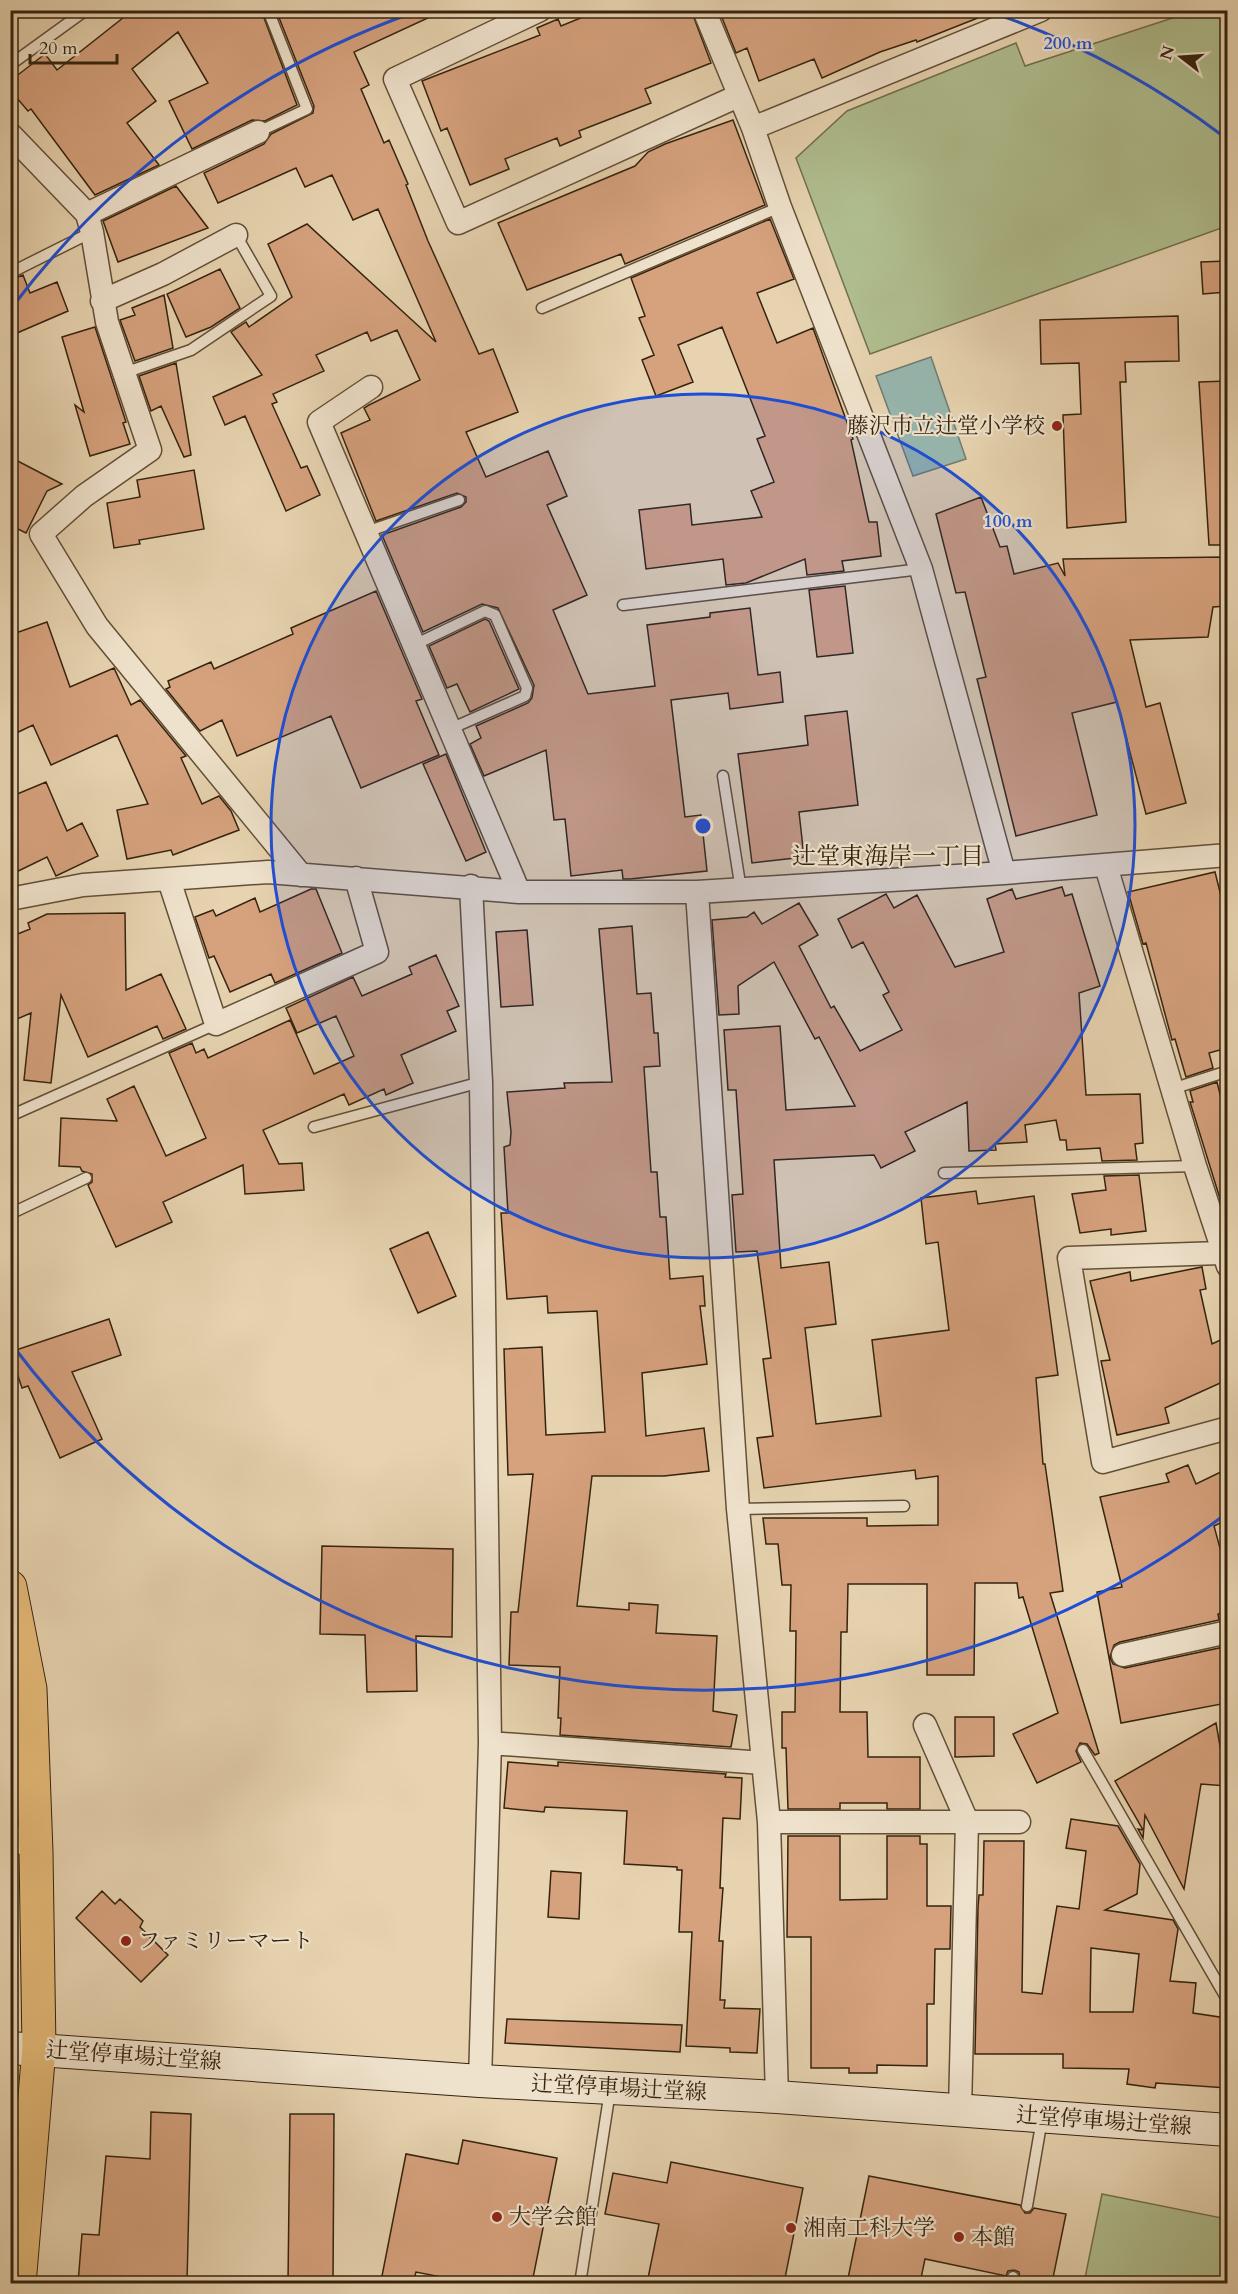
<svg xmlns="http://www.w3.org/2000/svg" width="1238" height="2294" font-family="Cardo,'Noto Serif JP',serif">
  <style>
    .green { fill: #b0be8f; stroke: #72704e; stroke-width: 1.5 }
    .water { fill: #97b7af; stroke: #707c6f; stroke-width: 1.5 }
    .building { fill: #d6a27e; stroke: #35230e; stroke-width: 1.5; fill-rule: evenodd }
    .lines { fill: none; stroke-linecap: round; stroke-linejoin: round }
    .service-casing { stroke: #624f36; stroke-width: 13 }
    .minor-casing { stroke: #624f36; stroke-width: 25 }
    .secondary-casing { stroke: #35230e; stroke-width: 34 }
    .primary-casing { stroke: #35230e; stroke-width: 35 }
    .service { stroke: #efe2cc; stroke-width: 10 }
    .minor { stroke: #efe2cc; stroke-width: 22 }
    .secondary { stroke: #efe2cc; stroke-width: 32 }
    .primary { stroke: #e4ba78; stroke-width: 33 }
    .ring { fill: none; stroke: #1d4ed8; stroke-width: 3 }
    .poi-dot { fill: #8f2418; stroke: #efe2cc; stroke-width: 2 }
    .labels { text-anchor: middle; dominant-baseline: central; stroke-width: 4.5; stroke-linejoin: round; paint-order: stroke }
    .poi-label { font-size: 22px; fill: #35230e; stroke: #efe2cc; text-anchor: start }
    .street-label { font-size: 22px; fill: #35230e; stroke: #efe2cc }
    .neighbourhood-label { font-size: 24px; fill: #35230e; stroke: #efe2cc }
    .centre { fill: #1d4ed8; stroke: #efe2cc; stroke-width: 3 }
    .ring-label { font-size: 18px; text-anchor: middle; font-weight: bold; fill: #1d4ed8; stroke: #efe2cc; stroke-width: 4.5; stroke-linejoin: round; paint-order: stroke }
  </style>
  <rect width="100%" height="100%" fill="#e7d3b0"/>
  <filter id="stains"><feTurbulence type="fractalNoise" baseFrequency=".00333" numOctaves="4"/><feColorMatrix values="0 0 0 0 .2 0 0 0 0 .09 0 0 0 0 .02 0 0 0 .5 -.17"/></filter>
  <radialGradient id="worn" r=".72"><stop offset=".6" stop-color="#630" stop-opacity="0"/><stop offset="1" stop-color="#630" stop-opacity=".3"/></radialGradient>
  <!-- green -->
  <path class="green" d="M1194,11H1211L1227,22V226L870,354L796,158L847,111L1016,43L1025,66Z
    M1102,2194L1227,2219V2283H1084Z"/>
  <!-- water -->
  <path class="water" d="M931,357L966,459L913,476L876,376Z"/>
  <!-- building -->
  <path class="building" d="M133,10H261L297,105L265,121L252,120L192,149L169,101L208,83L178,32L132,69L156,101L127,123L159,165L95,195L31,109L28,111L10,90V81L45,54L57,70Z
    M276,10H445L354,52L369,85L361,89L384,143L389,140L408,184L406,185L428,241L479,354L493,349L518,412L466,432L486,477L548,451L567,496L547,505L587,595L553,610L588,694L655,686L647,625L710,617V613L750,608L758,675L780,672L783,702L730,709L728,693L671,700L685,817L701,815L707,871L630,879H623L622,870L571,876L565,819L554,820L546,750L484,776L470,744L481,738L476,726L528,703L532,698L534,685L498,608L482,604L423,632L382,535L461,507L466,502V497L457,493L376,521L341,433L370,420L364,408L369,405L420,380L397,330L371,341L367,332L316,355L324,371L273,394L277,402L272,404L301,468L307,466L320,495L286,511L245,416L225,425L213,397L262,375L231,332L246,322L249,327L292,297L268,244L307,224L436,342L378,209L353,220L332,175L305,187L296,168L218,203L204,173L264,144L271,134L313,113L314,106Z
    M600,10H691L711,63L645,89L651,103L579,131L581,137L560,146L557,138L505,159L509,169L470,185L447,128L441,131L422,81L540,35L537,28L558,19L561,26Z
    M719,10H993V12L917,42L916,40L880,52L822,78L814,59L759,81L747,48L736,53Z
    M733,120L765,205L625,264L621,254L527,290L498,223L635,166L648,152L665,144Z
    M176,186L208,228L118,262L103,221Z
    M770,219L794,279L757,293L777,343L813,328L853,439L851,440L869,522H877L881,556L842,561L844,571L807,575L805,559L746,583L726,585L723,559L646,569L639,510L690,504L692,525L762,517L751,491L774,482L757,439L765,436L722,327L678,345L693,382L656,396L642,360L654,355L639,318L645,316L631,278Z
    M1227,261V292L1203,294L1201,262Z
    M220,269L240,308L211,327L186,337L167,294Z
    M23,275L30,293L57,282L68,311L10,336V280Z
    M164,295L173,348L135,361L120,320L135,315L132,308Z
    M1178,316L1179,361L1125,362L1126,382H1120L1126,522L1067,528L1063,415L1081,414L1079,363L1041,364L1040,320Z
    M95,327L126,422L123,423L130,444L90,456L75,405L84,412L62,337Z
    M176,363L191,455L184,457L161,406L151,411L139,376Z
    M1227,381V545H1209L1199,382Z
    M10,457L62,484L47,491L26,533L10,525Z
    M194,470L204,529L139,540L140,544L114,548L107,503L140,497L137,480Z
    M981,497L1000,547L1007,546L1014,574L1058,563L1065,576L1063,559L1227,557V606L1213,607L1208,637L1130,640L1146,707L1160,703L1186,803L1146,814L1117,702L1072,713L1097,815L1016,836L977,679L986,677L965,592L956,593L936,514Z
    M845,586L853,653L817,657L809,590Z
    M376,591L422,699L416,701L439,755L361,788L331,716L237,756L222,720L200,731L166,689L170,687L168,681L211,662L214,669L293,634L291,628Z
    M485,619L489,621L519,689L470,712L457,684L447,688L429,646Z
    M47,622L70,687L114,668L131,705L140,700L186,756L181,758L202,804L219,796L231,811L239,830L173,855L171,850L127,859L117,810L148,804L117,735L51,765L33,725L10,736V635Z
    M847,711L858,805L799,812L804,857L752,863L738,754L808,745L805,716Z
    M446,754L486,852L466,861L423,764Z
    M46,782L67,831L82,823L98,856L56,876L47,857L10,875V797Z
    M1215,872L1227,920V1048L1209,1053L1213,1068L1186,1077L1175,1039L1172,1040L1146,943L1143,944L1128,892Z
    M1062,887L1065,896L1072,894L1100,986L1079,993L1086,1095L1140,1094L1143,1143L1135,1144L1137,1160L1102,1161L1100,1148L1067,1150L1066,1140H1060L1056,1120L1025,1125L1027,1142L995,1144L996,1150L969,1151L967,1102L905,1132L915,1151L881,1168L874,1155L774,1160L781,1268L829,1262L836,1324L805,1328L816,1424L881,1416L872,1340L949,1330L938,1242L926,1244L921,1198L976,1191L978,1204L1034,1196L1058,1375L1036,1378L1043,1464H1045L1063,1591L1050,1593L1099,1753L1095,1755L1087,1744L1080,1743L1076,1751L1081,1762L1037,1783L1013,1734L1058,1713L1023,1597L1019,1598L1017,1583H975L974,1675H927V1584H848L847,1632H841L840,1712H867L868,1757H920V1809H887V1803H840V1809H788L786,1748H782V1712H795L796,1631H790L791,1585H782L778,1544H766L763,1518H867V1526L938,1525V1476L916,1479L915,1470L764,1488L757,1438L773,1436L763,1359L771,1358L757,1251L736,1252L732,1195L743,1194L736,1090H728L724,1030L780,1026L786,1110L855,1106L819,1037L815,1039L774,962L738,986L739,1014L719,1015L712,920L747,917L754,912L762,924L799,903L818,935L799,946L831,1008L834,1006L860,1051L902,1030L883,995L889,992L863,942L852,948L838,919L886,894L894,908L917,895L955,967L1004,952L987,899L1012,889L1016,899Z
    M311,889H316L342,953L275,983L271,974L230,992L214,956L209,958L195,917L213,910L216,916L255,898L260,912Z
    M125,913L126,990L161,974L186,1029L163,1039L157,1026L88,1057L61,995L51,1083L24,1080L31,1013L10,1022V937L30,929L28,923L47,914Z
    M632,926L637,994L651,993L654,1033H658L660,1066L644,1067L651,1172H657L660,1217H666L670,1279L703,1276L705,1306H700L707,1364L642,1373L646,1436L704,1428L709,1471L664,1476H592L577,1606L629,1610V1603L658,1605L656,1633L717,1636L713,1711L737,1715L731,1747L560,1735L561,1718H558L560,1667L509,1665L511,1612H518L533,1474L508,1475L504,1349L542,1347L546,1435L605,1432L597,1311L548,1313L547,1296L507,1299L501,1213H508L504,1147L510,1145L511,1132L507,1092L565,1088L564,1083L612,1082L599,929Z
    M527,930L533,1005L501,1007L496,932Z
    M436,955L459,1006L447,1011L456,1031L401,1055L413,1083L386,1095L384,1089L349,1105L344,1094L263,1130L279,1164L302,1163L304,1190L245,1194L243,1165L163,1202L172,1222L116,1247L88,1185L92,1182V1174L82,1171L80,1167L59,1166L61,1118L117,1121L107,1099L134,1086L166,1156L206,1138L169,1053L192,1043L196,1053L204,1049L208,1058L290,1020L314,1074L354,1056L336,1016L297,1033L286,1008L353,977L362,996L412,974L409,967Z
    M1217,1082L1227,1122L1226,1218L1190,1102H1193L1190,1091Z
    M1139,1175L1146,1231L1111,1235V1229L1080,1233L1072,1194L1106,1190L1104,1176Z
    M428,1232L456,1296L418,1313L390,1249Z
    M1202,1267L1206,1289L1200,1290L1212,1344L1227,1337V1380L1165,1408L1169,1423L1117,1435L1101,1361L1110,1360L1090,1281L1130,1272L1131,1281Z
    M109,1319L121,1355L72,1372L102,1439L60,1458L28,1386L22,1388L10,1352Z
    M1188,1465L1196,1484L1227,1469V1520L1214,1526L1227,1574V1612L1218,1614L1219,1620L1120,1642L1114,1645L1110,1657L1113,1664L1125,1668L1224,1647L1227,1665V1703L1121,1723L1097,1592L1122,1587L1100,1497L1169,1482L1166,1474Z
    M322,1546L453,1549L452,1637L416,1636L417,1691L367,1692L365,1635L320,1634Z
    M955,1717H994V1756L955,1757Z
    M1216,1723L1227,1786L1201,1784L1184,1889L1145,1815L1143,1838L1138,1829L1143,1830L1115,1781Z
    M508,1762L558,1766V1762L726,1774L725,1777L742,1778L740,1819L723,1818L720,1888H723L719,1941H723L720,2000H725L724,2008L760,2009L757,2053L730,2052V2048L686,2046L692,1932H679L682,1870H677V1867L624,1864L627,1811L545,1807L544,1812L504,1808Z
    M1071,1819L1118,1826L1140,1864L1137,1894L1105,1910L1173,1920L1178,1929L1170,1981L1196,1983L1193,2013L1226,2018L1221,2052L1227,2053V2088L1156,2083L1155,2088L1127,2084L1129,2069L1063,2068V2054H975L978,1907L979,1895H983L984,1841H1024L1022,1992L1042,1994L1057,1906L1079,1909L1086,1851L1066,1848ZM1091,1948L1139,1954L1133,2012H1090Z
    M788,1836H840V1900L887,1899V1836H920V1844H927V1906H951L950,1949H935L934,2004H927V2066L877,2065V2073H849V2068H811V1937H787Z
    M551,1871L581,1873L579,1919L548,1917Z
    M102,1891L115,1904L120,1899L143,1921L140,1927L168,1955L141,1982L76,1918Z
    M507,2019L682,2025L680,2052L505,2043Z
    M151,2112L191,2114L187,2283H78L82,2234L99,2235L106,2156L150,2159Z
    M290,2114H334L333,2283H288Z
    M463,2140L557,2158L532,2283H472L416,2272L413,2283L381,2281L406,2154L458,2164Z
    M671,2162L803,2188L784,2283H647L659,2224L605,2214L613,2173L667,2183Z
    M869,2176L1020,2205L1025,2213H1030L1034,2208L1066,2214L1052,2283L1020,2279L1019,2272L1014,2270L1008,2271L1006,2276L925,2259L920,2283H847Z"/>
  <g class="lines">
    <defs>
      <path id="service" d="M10,65L86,10
        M258,132L307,109L268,10
        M10,273L92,232
        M542,308L780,207
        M124,373L191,350L271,296L236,235
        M366,532L459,500
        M623,605L921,569
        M414,645L485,611L495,615L527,688L525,696L450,729
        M723,776L741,890
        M1172,1089L1228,1071
        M10,1116L216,1024
        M314,1127L481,1082
        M944,1173L1195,1166
        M10,1214L86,1178
        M738,1509L904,1506
        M1083,1750L1228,2001
        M1027,2206L1042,2119
        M580,2284L610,2091
        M1011,2284L1013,2277"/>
      <path id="minor" d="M540,10L395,79L458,223L738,96
        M704,10L753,128L780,207L921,569L1004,873
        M753,128L1041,10
        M10,134L87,214L92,232L107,322L150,450L84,496L41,534L97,626L301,875
        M87,214L258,132
        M102,301L163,274L236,235
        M371,387L319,422L519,892
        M1106,866L1195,1166L1228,1266
        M169,880L216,1024L377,952L356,878
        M471,886L481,1082L490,1743L480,2081
        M697,892L738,1509L769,1822L777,2097
        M10,899L83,885L268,872L519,892H697L1004,873L1228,855
        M1221,1253L1069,1258L1103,1462L1228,1428
        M1123,1655L1228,1632
        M925,1725L967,1821L960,2110
        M490,1743L763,1763
        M769,1822H1019
        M10,1834L36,1852"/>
      <path id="secondary" d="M10,2048L480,2081L777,2097L1228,2130"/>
      <path id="primary" d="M10,1587L30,1689L36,1852L39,2049L19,2284"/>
    </defs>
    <!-- service casing -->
    <use href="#service" class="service-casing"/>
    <!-- minor casing -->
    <use href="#minor" class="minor-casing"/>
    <!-- secondary casing -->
    <use href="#secondary" class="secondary-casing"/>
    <!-- primary casing -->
    <use href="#primary" class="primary-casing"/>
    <!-- service -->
    <use href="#service" class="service"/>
    <!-- minor -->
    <use href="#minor" class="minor"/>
    <!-- secondary -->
    <use href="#secondary" class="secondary"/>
    <!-- primary -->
    <use href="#primary" class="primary"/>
  </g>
  <!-- distance rings -->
  <circle cx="703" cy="826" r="432" fill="#1d4ed8" fill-opacity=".12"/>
  <g class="ring">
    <circle cx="703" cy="826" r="432"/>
    <path d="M1223 1516A864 864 0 0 1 13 1346M13 306A864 864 0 0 1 415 12M991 12A864 864 0 0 1 1223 136"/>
  </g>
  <!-- markers -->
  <g class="poi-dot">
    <circle cx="1057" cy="426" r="6"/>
    <circle cx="126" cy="1941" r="6"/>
    <circle cx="497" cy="2217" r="6"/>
    <circle cx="791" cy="2228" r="6"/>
    <circle cx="959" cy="2237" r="6"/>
  </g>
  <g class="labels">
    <!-- poi labels -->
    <g class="poi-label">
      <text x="1045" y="426" text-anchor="end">藤沢市立辻堂小学校</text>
      <text x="138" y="1941">ファミリーマート</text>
      <text x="509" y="2217">大学会館</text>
      <text x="803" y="2228">湘南工科大学</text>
      <text x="971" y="2237">本館</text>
    </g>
    <!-- street labels -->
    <g class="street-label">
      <text transform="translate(134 2056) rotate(4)">辻堂停車場辻堂線</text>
      <text transform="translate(619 2088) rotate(3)">辻堂停車場辻堂線</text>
      <text transform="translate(1104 2121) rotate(4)">辻堂停車場辻堂線</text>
    </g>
    <!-- neighbourhood labels -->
    <g class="neighbourhood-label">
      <text x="888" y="856">辻堂東海岸一丁目</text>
    </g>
  </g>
  <circle cx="703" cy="826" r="9" class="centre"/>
  <g class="ring-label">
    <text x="1068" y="49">200 m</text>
    <text x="1008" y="527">100 m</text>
  </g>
  <!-- margin -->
  <rect width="1238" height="2294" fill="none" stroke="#e7d3b0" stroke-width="36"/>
  <rect x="12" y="12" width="1214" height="2270" fill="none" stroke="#35230e" stroke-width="3"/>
  <rect x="18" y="18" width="1202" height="2258" fill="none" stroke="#35230e" stroke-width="1.5"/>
  <!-- north arrow -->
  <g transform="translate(1181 57) rotate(287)" stroke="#efe2cc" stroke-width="4.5" paint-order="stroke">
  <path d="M0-4.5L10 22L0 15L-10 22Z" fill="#35230e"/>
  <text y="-9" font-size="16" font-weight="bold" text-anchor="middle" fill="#35230e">N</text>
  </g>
  <!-- scale -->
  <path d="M30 54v9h87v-9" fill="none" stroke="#35230e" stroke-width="3"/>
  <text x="39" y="54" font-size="18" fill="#35230e" stroke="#efe2cc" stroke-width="4.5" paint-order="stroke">20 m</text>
  <rect width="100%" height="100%" filter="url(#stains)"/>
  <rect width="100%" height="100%" fill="url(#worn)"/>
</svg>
